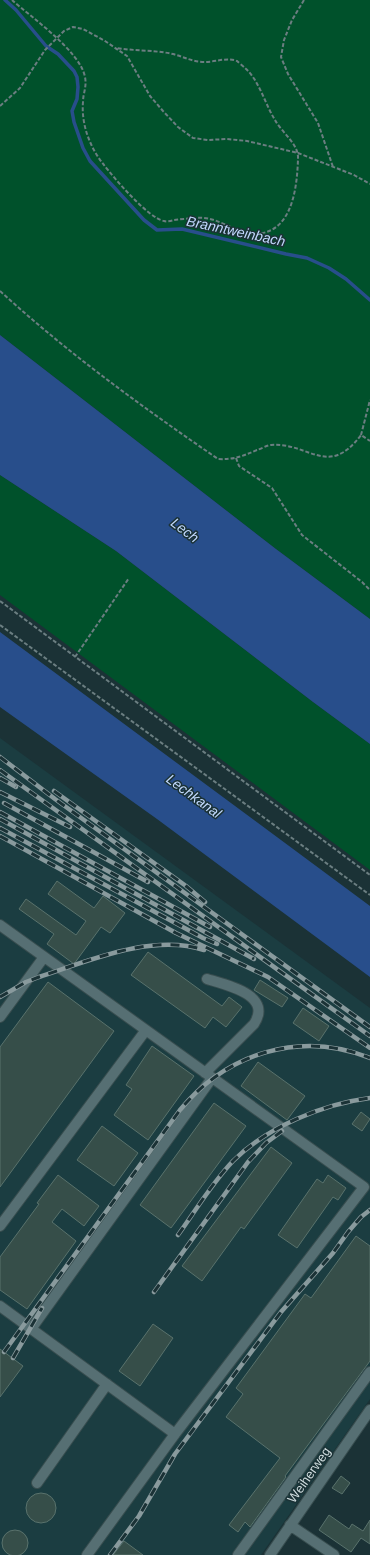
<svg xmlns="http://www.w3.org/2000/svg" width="370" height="1555" font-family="Arial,sans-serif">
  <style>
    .built { fill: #1b3d41 }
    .green { fill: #00512b }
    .water { fill: #284e8b }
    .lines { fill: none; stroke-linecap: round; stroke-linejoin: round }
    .stream { stroke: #284e8b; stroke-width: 3.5 }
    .building { fill: #364e49; stroke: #59726c }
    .minor-casing { stroke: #384d4f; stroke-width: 12 }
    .path { stroke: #6b7e81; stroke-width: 2; stroke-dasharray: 4 2; stroke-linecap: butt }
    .minor { stroke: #566f73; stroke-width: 10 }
    .rail-casing { stroke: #899a9d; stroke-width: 4.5 }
    .rail { stroke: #1b3236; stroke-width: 3; stroke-dasharray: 9; stroke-linecap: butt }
    .labels { text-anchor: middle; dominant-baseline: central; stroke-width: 3; stroke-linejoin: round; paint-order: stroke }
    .street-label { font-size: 13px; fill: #d0dddf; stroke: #1b3236 }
    .water-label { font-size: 14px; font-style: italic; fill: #c1d8fc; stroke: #1b3236 }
  </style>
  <rect width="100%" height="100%" fill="#1b3236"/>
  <!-- built -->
  <path class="built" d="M0,738L370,1008V1399L261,1555H0Z"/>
  <!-- green -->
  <path class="green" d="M0,0H370V619L276,549L0,335Z
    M0,475L116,551L313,702L370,744V870L0,595Z"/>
  <!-- water -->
  <path class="water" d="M0,335L276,549L370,619V744L313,702L116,551L0,475Z
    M0,632L370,906V977L157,819L0,707Z"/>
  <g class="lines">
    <!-- stream -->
    <path class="stream" d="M5,0L16,10L46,46L58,54L74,71L77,77L78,87L77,99L72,111L74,122L83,148L90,161L144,220L157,230L182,229L286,254L307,258L329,268L346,279L370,300"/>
  </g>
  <!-- building -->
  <path class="building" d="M57,881L94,908L103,896L125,913L110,933L101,927L74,964L47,944L54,934L19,909L26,899L76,935L86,921L48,894Z
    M148,952L222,1006L229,997L242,1007L226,1027L213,1017L205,1028L131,975Z
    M260,980L288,998L282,1007L254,990Z
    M48,982L114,1031L0,1187V1047Z
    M303,1008L329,1026L319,1041L293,1023Z
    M152,1046L194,1076L148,1140L114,1115L132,1089L126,1085Z
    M258,1062L305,1096L287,1120L241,1086Z
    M214,1103L246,1126L171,1228L140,1205Z
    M361,1112L370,1119L362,1131L352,1124Z
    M102,1126L138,1153L114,1186L77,1160Z
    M271,1147L292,1163L244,1229L241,1227L202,1281L182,1266Z
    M58,1175L99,1206L84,1226L62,1209L52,1222L76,1241L27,1309L0,1290V1257L39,1204L37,1203Z
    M328,1175L346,1188L338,1200L333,1197L297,1248L278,1235L317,1179L323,1183Z
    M356,1236L370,1246V1361L285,1476L286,1477L250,1527L245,1522L238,1532L229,1525L280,1458L226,1417L243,1394L236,1388L305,1294L311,1298Z
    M153,1324L173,1338L140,1386L119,1371Z
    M0,1349L23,1366L0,1397Z
    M341,1476L350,1483L342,1494L332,1488Z
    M26 1508a15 15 0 1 1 30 0a15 15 0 1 1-30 0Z
    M329,1515L349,1529L352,1524L363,1531L370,1520V1544L361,1538L351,1552L319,1530Z
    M2 1543a13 13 0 1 1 26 0a13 13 0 1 1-26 0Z
    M124,1541L143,1555H113Z"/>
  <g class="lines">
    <defs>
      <path id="minor" d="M0,925L364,1187L175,1434L87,1555
        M0,1017L44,957
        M205,1073L254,1024C273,995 227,985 207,979
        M0,1226L146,1030
        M0,1306L175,1434
        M31,1329L212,1078
        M37,1483L107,1384
        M290,1525L334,1555
        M238,1555L370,1372
        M270,1555L370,1410"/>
    </defs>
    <!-- minor casing -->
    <use href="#minor" class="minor-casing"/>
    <!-- path -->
    <path class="path" d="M12,0C32,18 80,51 85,77C87,87 83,93 83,102C81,124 90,148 104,165C114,178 148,218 164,221C167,222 171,221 174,220C186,219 199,216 210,219C223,222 234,230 247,233C291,240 297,191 298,159C299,144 282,133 275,120C265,104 259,80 245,68C243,66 239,63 237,61C227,57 215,62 205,62C193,62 184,57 173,54C155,50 135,51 116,48
      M304,0L292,20L284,40L281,57L288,74L318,123L333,167
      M0,106L20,88L45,50L64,31L73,27L83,29L105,41L127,56L150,96L163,111L178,127L193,138L208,140L227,139L247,141L298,153L354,175L370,184
      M0,291C69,354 141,406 218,459C233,460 243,456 257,450C261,449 267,445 271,445C309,442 328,479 361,435L370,441
      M361,435L370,400
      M236,458L239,466L272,488L302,535L362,582L370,590
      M0,601L370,875
      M0,625L370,895
      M75,657L129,578"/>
    <!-- minor -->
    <use href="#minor" class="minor"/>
    <defs>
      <path id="rail" d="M0,757L55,799L370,1027
        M0,770L370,1036
        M0,778L16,787
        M54,791L186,886L205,902
        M0,792L70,827
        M4,803L148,882
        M0,812L210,927
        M0,819L254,959
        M0,828L203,938L217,944
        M0,836L176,933L268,977L370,1048
        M0,997L26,982L39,977C88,961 152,933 204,950
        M178,1235C196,1210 212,1183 233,1161C267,1127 323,1104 370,1098
        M154,1292L248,1162L266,1143L282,1131
        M4,1352L180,1110C227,1053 300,1030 370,1058
        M13,1358L42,1308
        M110,1555L139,1516L175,1454L281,1312L333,1253L348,1232L361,1217L370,1210"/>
    </defs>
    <!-- rail casing -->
    <use href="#rail" class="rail-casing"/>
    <!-- rail -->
    <use href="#rail" class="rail"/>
  </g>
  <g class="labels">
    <!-- street labels -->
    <g class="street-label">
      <text transform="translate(309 1475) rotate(-55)">Weiherweg</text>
    </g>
    <!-- water labels -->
    <g class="water-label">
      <text transform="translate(236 231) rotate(12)">Branntweinbach</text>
      <text transform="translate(185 530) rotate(37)">Lech</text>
      <text transform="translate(194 796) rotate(36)">Lechkanal</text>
    </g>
  </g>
</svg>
